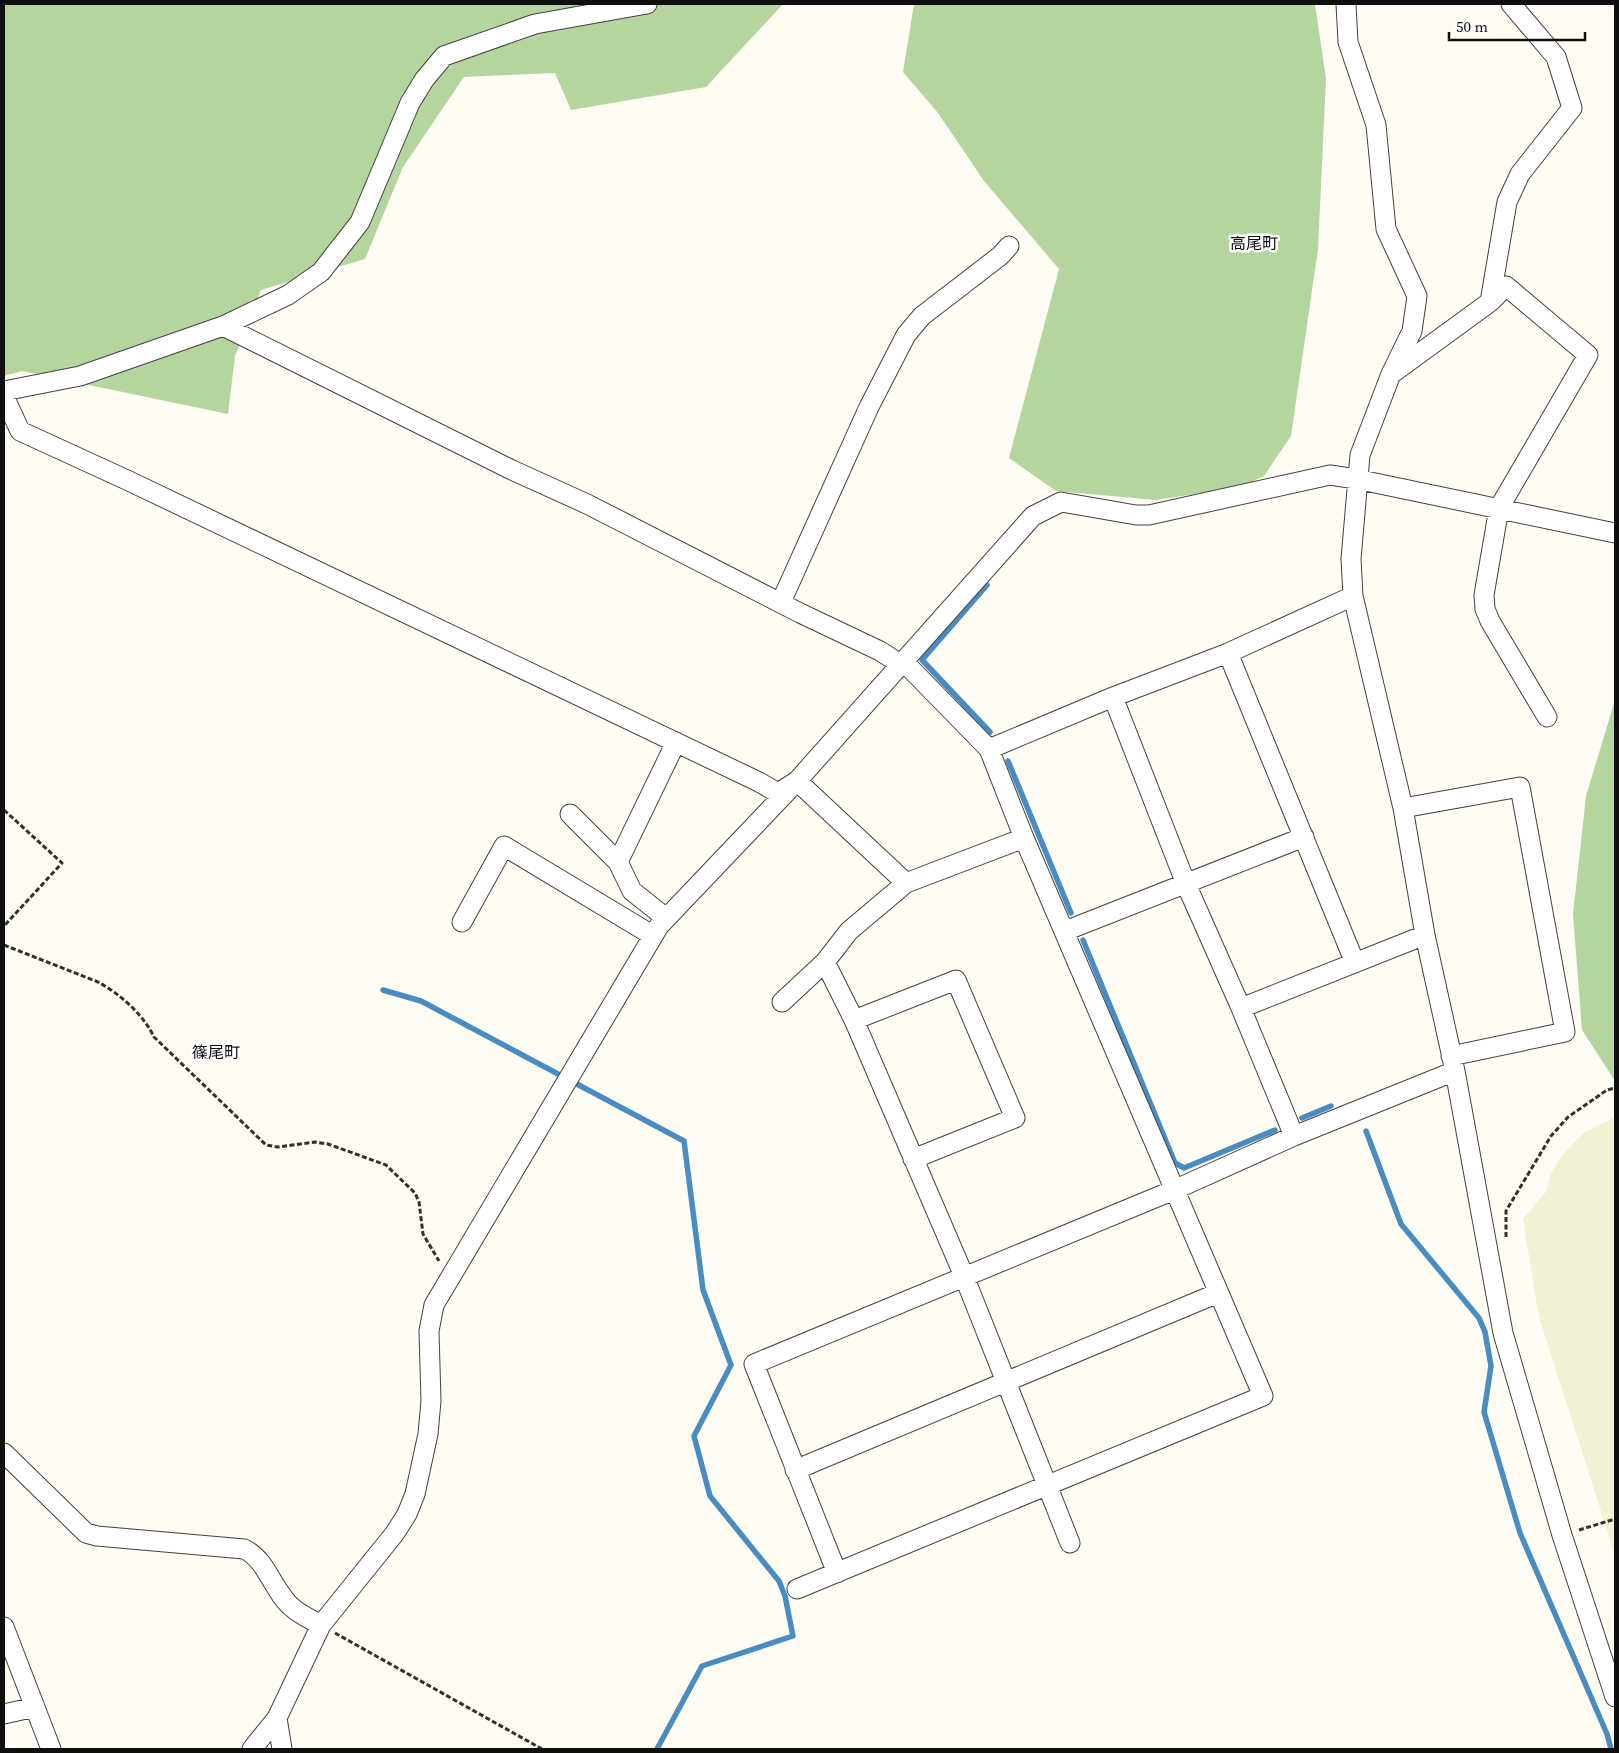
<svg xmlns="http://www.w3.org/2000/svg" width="1619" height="1753" font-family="'Source Serif 4','Noto Sans JP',serif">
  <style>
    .farmland { fill: #f2f1d4 }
    .forest { fill: #b5d59f }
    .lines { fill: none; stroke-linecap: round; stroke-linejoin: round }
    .stream { stroke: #498cc1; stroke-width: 5.5 }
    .minor-casing { stroke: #424242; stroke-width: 21 }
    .path { stroke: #313131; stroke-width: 3; stroke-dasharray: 5 2.5; stroke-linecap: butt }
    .minor { stroke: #fff; stroke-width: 19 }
    .labels { text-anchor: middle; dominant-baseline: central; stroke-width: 5; stroke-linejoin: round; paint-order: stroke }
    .quarter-label { font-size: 16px; fill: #0f0f0f; stroke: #fff }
  </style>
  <rect width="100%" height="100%" fill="#fefcf3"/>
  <!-- farmland -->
  <path class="farmland" d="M1615,1117V1555L1539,1317L1523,1219L1546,1192L1551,1173L1563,1154L1583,1133Z"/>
  <!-- forest -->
  <path class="forest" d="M4,4H783L706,87L571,110L555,73L464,77L403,167L365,259L261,290L235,356L228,414L22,371L4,376Z
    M914,4H1315L1326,79L1318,249L1291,436L1264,476L1241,487L1156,500L1056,491L1009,458L1059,269L984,181L938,113L903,72Z
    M1615,700V1081L1582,1030L1573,914L1586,796Z"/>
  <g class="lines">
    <!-- stream -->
    <path class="stream" d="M987,585L922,660L990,732
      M1008,761L1071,913
      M1083,940L1175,1163L1184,1168L1275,1130
      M383,990L421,1001L684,1141L703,1290L731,1365L694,1436L710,1496L779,1581L785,1596L793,1636L702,1666L657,1749
      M1302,1118L1331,1106
      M1366,1131L1401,1224L1479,1318L1485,1332L1491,1366L1484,1412L1520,1533L1607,1734L1611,1749"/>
    <defs>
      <path id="minor" d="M1346,4L1348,42L1376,125L1386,229L1417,296L1412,331L1391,374L1360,455L1351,559L1353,596L1403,808L1425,935L1455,1071L1503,1333L1562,1535L1615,1697
        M1490,302L1507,202L1520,174L1572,108L1556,57L1511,4
        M223,326L512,470L587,504L800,613L880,651L894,660L904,662L989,749L1024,838L1263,1396L797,1589
        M1394,372L1490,302L1506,286L1588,355L1499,508L1484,595L1485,609L1490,621L1547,717
        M4,391L80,376L223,326L288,295L321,272L360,222L410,103L424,80L444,56L535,24L647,4
        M4,396L20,431L129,481L759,782L778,793L797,781L906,883L1024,838
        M781,602L869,407L906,335L922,316L1000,256L1009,246
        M1228,653L1355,963
        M1113,697L1186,884L1241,1008L1294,1136
        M989,749L1113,697L1228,653L1353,596
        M1403,808L1520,787L1565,1032L1451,1056
        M570,814L618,862
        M666,918L632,891L618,862L676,742
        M462,922L504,846L652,935
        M1065,931L1304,837
        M825,962L854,1020L964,1276L1070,1543
        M782,1002L825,962L849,931L906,883
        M1241,1008L1425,935
        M854,1020L956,980L1015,1118L913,1159
        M4,1453L86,1533L97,1536L244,1549C268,1560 273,1593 294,1609C301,1615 312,1620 321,1625
        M795,1470L1218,1293
        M837,1573L754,1364L1174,1190L1294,1136L1455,1071
        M4,1627L51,1749
        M4,1714L35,1707
        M277,1718L282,1749
        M252,1749L277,1718L321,1625L395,1533L407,1514L415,1494L428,1434L431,1401L429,1331L434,1305L659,926L797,781L1033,516L1061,502L1136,515H1149L1330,475L1356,479L1615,533"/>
    </defs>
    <!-- minor casing -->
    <use href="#minor" class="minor-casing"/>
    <!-- path -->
    <path class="path" d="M4,810L62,863L4,926
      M4,945L98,982C120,994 143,1014 154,1037L266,1145L278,1147L315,1142L328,1144L386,1165L415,1193L419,1202L423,1234L439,1261
      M1506,1237V1211L1551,1136L1568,1117L1607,1090L1615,1088
      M1579,1530L1615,1519
      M335,1633L542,1749"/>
    <!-- minor -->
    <use href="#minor" class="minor"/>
  </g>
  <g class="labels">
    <!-- quarter labels -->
    <g class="quarter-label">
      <text x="1254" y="243">高尾町</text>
      <text x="216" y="1052">篠尾町</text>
    </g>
  </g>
  <!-- border -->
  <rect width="1619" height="1753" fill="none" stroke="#0f0f0f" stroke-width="10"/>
  <!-- scale -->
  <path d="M1449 32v8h136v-8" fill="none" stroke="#0f0f0f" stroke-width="2.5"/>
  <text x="1456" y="32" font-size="15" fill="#0f0f0f" stroke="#ffffff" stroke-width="4" paint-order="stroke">50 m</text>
</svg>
